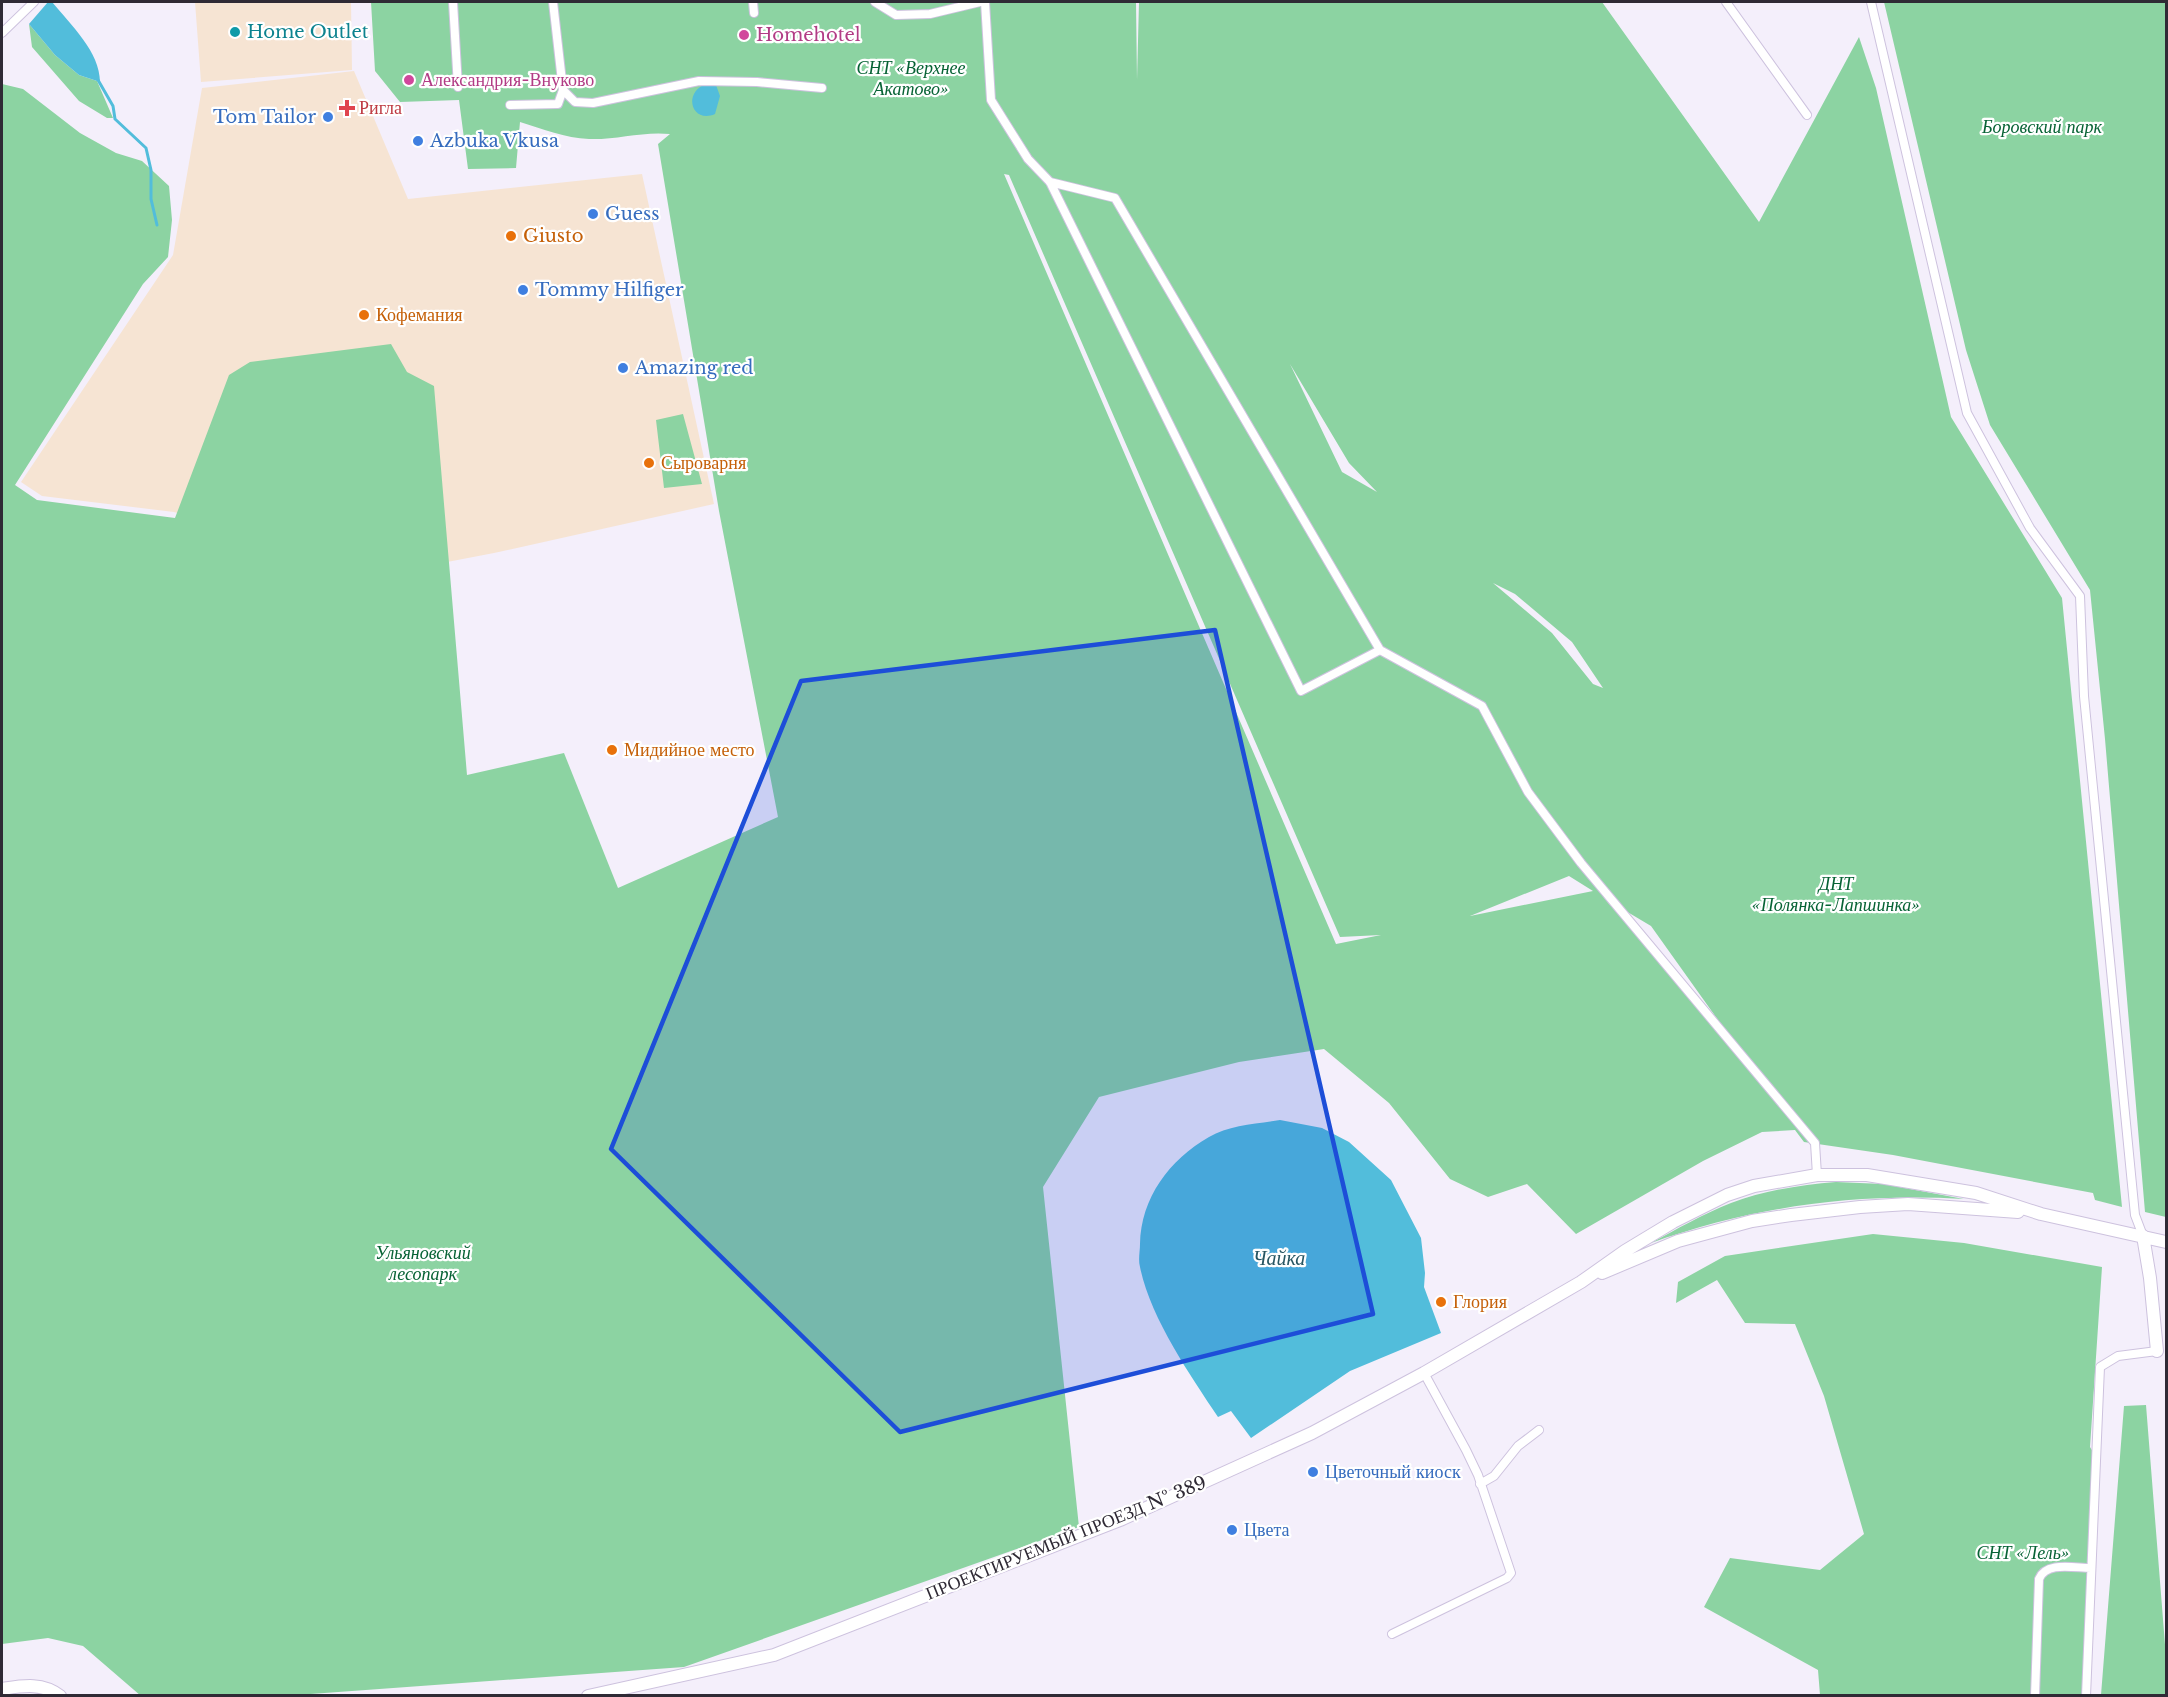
<svg xmlns="http://www.w3.org/2000/svg" width="2168" height="1697" font-family="'Libre Baskerville',serif">
  <style>
    .commercial { fill: #f6e4d3 }
    .green { fill: #8cd3a2; fill-rule: evenodd }
    .water { fill: #52bddb }
    .lines { fill: none; stroke-linecap: round; stroke-linejoin: round }
    .stream { stroke: #52bddb; stroke-width: 3 }
    .street-casing { stroke: #cdc2de; stroke-width: 10 }
    .secondary-casing { stroke: #cdc2de; stroke-width: 14 }
    .street { stroke: #fff; stroke-width: 8 }
    .secondary { stroke: #fff; stroke-width: 12 }
    .marked { fill: #1d4ed8; fill-opacity: 0.2; stroke: #1d4ed8; stroke-width: 4.5; stroke-linejoin: round }
    .culture-dot { fill: #0f9aa8; stroke: #fff; stroke-width: 2 }
    .hotel-dot { fill: #d1479c; stroke: #fff; stroke-width: 2 }
    .health-dot { fill: #e0444e; stroke: #fff; stroke-width: 2 }
    .shop-dot { fill: #3f7fe0; stroke: #fff; stroke-width: 2 }
    .food-dot { fill: #e8710a; stroke: #fff; stroke-width: 2 }
    .labels { text-anchor: middle; dominant-baseline: central; stroke-width: 4.5; stroke-linejoin: round; paint-order: stroke }
    .culture-label { font-size: 18px; fill: #0d838f; stroke: #fff; text-anchor: start }
    .hotel-label { font-size: 18px; fill: #b23c85; stroke: #fff; text-anchor: start }
    .park-label { font-size: 18px; font-style: italic; fill: #076335; stroke: #fff }
    .health-label { font-size: 18px; fill: #be3a42; stroke: #fff; text-anchor: start }
    .shop-label { font-size: 18px; fill: #366cbe; stroke: #fff; text-anchor: start }
    .food-label { font-size: 18px; fill: #c56008; stroke: #fff; text-anchor: start }
    .street-label { font-size: 18px; fill: #2f2a35; stroke: #fff }
    .water-label { font-size: 20px; font-style: italic; fill: #285663; stroke: #fff }
  </style>
  <rect width="100%" height="100%" fill="#f4effb"/>
  <!-- commercial -->
  <path class="commercial" d="M195,2H351L352,70L201,82Z
    M354,71L408,199L642,174L714,504L494,553L369,577L174,512L42,496L21,482L173,255L202,88Z"/>
  <!-- green -->
  <path class="green" d="M371,2H1136L1137,80L1139,2H1602L1759,222L1859,37L1876,88L1951,417L2062,598L2122,1207L2095,1200L2093,1193L1893,1155L1804,1142L1795,1130L1762,1132L1703,1161L1576,1234L1527,1184L1488,1197L1450,1179L1389,1103L1324,1049L1239,1062L1099,1097L1043,1187L1079,1527L684,1667L297,1695L141,1696L83,1646L48,1638L2,1644V84L23,89L80,133L116,153L142,161L169,186L172,220L168,257L143,284L15,485L37,500L175,518L229,375L250,362L391,344L407,372L434,386L467,775L564,753L618,888L778,817L719,511L658,144L670,134C643,131 616,140 589,139C565,138 543,129 520,122L516,168L468,169L459,100L400,102L375,71ZM1004,174L1009,175L1340,937L1381,935L1336,944ZM1290,364L1349,463L1377,492L1342,472ZM1493,583L1515,594L1572,642L1603,688L1593,684L1552,633ZM1569,876L1593,891L1470,916ZM1604,898L1651,926L1733,1041L1732,1042Z
    M1884,2H2166V1217L2145,1212L2105,739L2090,590L1990,425L1966,350Z
    M29,24L55,55L79,75L97,81L113,118H107L79,101L32,47Z
    M683,414L702,484L664,488L656,420Z
    M1836,1182L1883,1184L1964,1199C1855,1193 1754,1206 1651,1243C1677,1229 1703,1214 1731,1203C1765,1190 1801,1185 1836,1182Z
    M1873,1234L1964,1243L2102,1267L2090,1447L2093,1452L2084,1695H1820L1818,1670L1704,1607L1730,1558L1820,1570L1864,1534L1824,1396L1795,1324L1745,1323L1717,1280L1676,1303L1678,1282L1725,1256Z
    M2146,1405L2166,1657V1695H2101L2124,1406Z"/>
  <!-- water -->
  <path class="water" d="M48,2H52C71,25 100,52 100,82L79,75L55,55L29,24Z
    M706,84L716,85L720,96L715,114C692,124 682,93 706,84Z
    M1280,1120L1322,1128L1349,1142L1391,1180L1421,1238L1425,1273L1424,1287L1441,1333L1350,1371L1251,1438L1231,1411L1218,1417C1190,1375 1150,1317 1140,1267C1138,1260 1140,1251 1140,1244C1141,1198 1169,1160 1209,1137C1229,1125 1256,1124 1280,1120Z"/>
  <g class="lines">
    <!-- stream -->
    <path class="stream" d="M98,80L113,106L115,119L146,148L151,170V199L157,225"/>
    <defs>
      <path id="street" d="M453,2L458,87
        M553,2L563,90L575,102L593,103L699,81L757,82L822,88
        M753,2L754,13
        M875,2L896,15L930,14L980,2
        M985,2L991,100L1028,159L1050,182L1301,691L1380,650
        M1726,2L1807,115
        M1871,2L1967,413L2030,528L2080,596L2084,696L2135,1215L2143,1236
        M2,33L34,2
        M510,105L558,104L563,90
        M1050,182L1115,198L1380,650L1482,706L1528,792L1581,863L1815,1143L1817,1175
        M1480,1484L1494,1476L1518,1446L1539,1430
        M1392,1634L1507,1578L1511,1573L1478,1475L1466,1450L1424,1373
        M2035,1696L2039,1579C2046,1561 2074,1568 2091,1568
        M2086,1696L2100,1367L2118,1356L2157,1351"/>
      <path id="secondary" d="M2143,1236L2150,1278L2157,1351
        M1602,1273L1678,1241L1752,1221L1791,1215L1860,1207L1908,1204L2018,1212
        M2,1689C22,1686 42,1682 60,1696
        M588,1696L774,1655L1120,1520L1312,1433L1424,1373L1581,1282L1625,1251L1673,1222L1727,1195L1754,1186L1817,1175H1867L1976,1193L2041,1214L2166,1242"/>
    </defs>
    <!-- street casing -->
    <use href="#street" class="street-casing"/>
    <!-- secondary casing -->
    <use href="#secondary" class="secondary-casing"/>
    <!-- street -->
    <use href="#street" class="street"/>
    <!-- secondary -->
    <use href="#secondary" class="secondary"/>
  </g>
  <!-- marked area -->
  <path class="marked" d="M1215,630L1373,1314L900,1432L611,1149L801,681Z"/>
  <!-- markers -->
  <circle class="culture-dot" cx="235" cy="32" r="6"/>
  <g class="hotel-dot">
    <circle cx="744" cy="35" r="6"/>
    <circle cx="409" cy="80" r="6"/>
  </g>
  <path class="health-dot" d="M344 99h6v6h6v6h-6v6h-6v-6h-6v-6h6z"/>
  <g class="shop-dot">
    <circle cx="328" cy="117" r="6"/>
    <circle cx="418" cy="141" r="6"/>
    <circle cx="593" cy="214" r="6"/>
    <circle cx="523" cy="290" r="6"/>
    <circle cx="623" cy="368" r="6"/>
    <circle cx="1313" cy="1472" r="6"/>
    <circle cx="1232" cy="1530" r="6"/>
  </g>
  <g class="food-dot">
    <circle cx="511" cy="236" r="6"/>
    <circle cx="364" cy="315" r="6"/>
    <circle cx="649" cy="463" r="6"/>
    <circle cx="612" cy="750" r="6"/>
    <circle cx="1441" cy="1302" r="6"/>
  </g>
  <g class="labels">
    <!-- culture labels -->
    <g class="culture-label">
      <text x="247" y="32">Home Outlet</text>
    </g>
    <!-- hotel labels -->
    <g class="hotel-label">
      <text x="756" y="35">Homehotel</text>
      <text x="421" y="80">Александрия-Внуково</text>
    </g>
    <!-- park labels -->
    <g class="park-label">
      <text x="911" y="68">СНТ «Верхнее<tspan x="911" dy="21">Акатово»</tspan></text>
      <text x="2042" y="127">Боровский парк</text>
      <text x="1836" y="884">ДНТ<tspan x="1836" dy="21">«Полянка-Лапшинка»</tspan></text>
      <text x="423" y="1253">Ульяновский<tspan x="423" dy="21">лесопарк</tspan></text>
      <text x="2023" y="1553">СНТ «Лель»</text>
    </g>
    <!-- health labels -->
    <g class="health-label">
      <text x="359" y="108">Ригла</text>
    </g>
    <!-- shop labels -->
    <g class="shop-label">
      <text x="316" y="117" text-anchor="end">Tom Tailor</text>
      <text x="430" y="141">Azbuka Vkusa</text>
      <text x="605" y="214">Guess</text>
      <text x="535" y="290">Tommy Hilfiger</text>
      <text x="635" y="368">Amazing red</text>
      <text x="1325" y="1472">Цветочный киоск</text>
      <text x="1244" y="1530">Цвета</text>
    </g>
    <!-- food labels -->
    <g class="food-label">
      <text x="523" y="236">Giusto</text>
      <text x="376" y="315">Кофемания</text>
      <text x="661" y="463">Сыроварня</text>
      <text x="624" y="750">Мидийное место</text>
      <text x="1453" y="1302">Глория</text>
    </g>
    <!-- street labels -->
    <g class="street-label">
      <text transform="translate(1066 1538) rotate(-22)">ПРОЕКТИРУЕМЫЙ ПРОЕЗД № 389</text>
    </g>
    <!-- water labels -->
    <g class="water-label">
      <text x="1279" y="1258">Чайка</text>
    </g>
  </g>
  <!-- border -->
  <rect width="2168" height="1697" fill="none" stroke="#2f2a35" stroke-width="6"/>
</svg>
